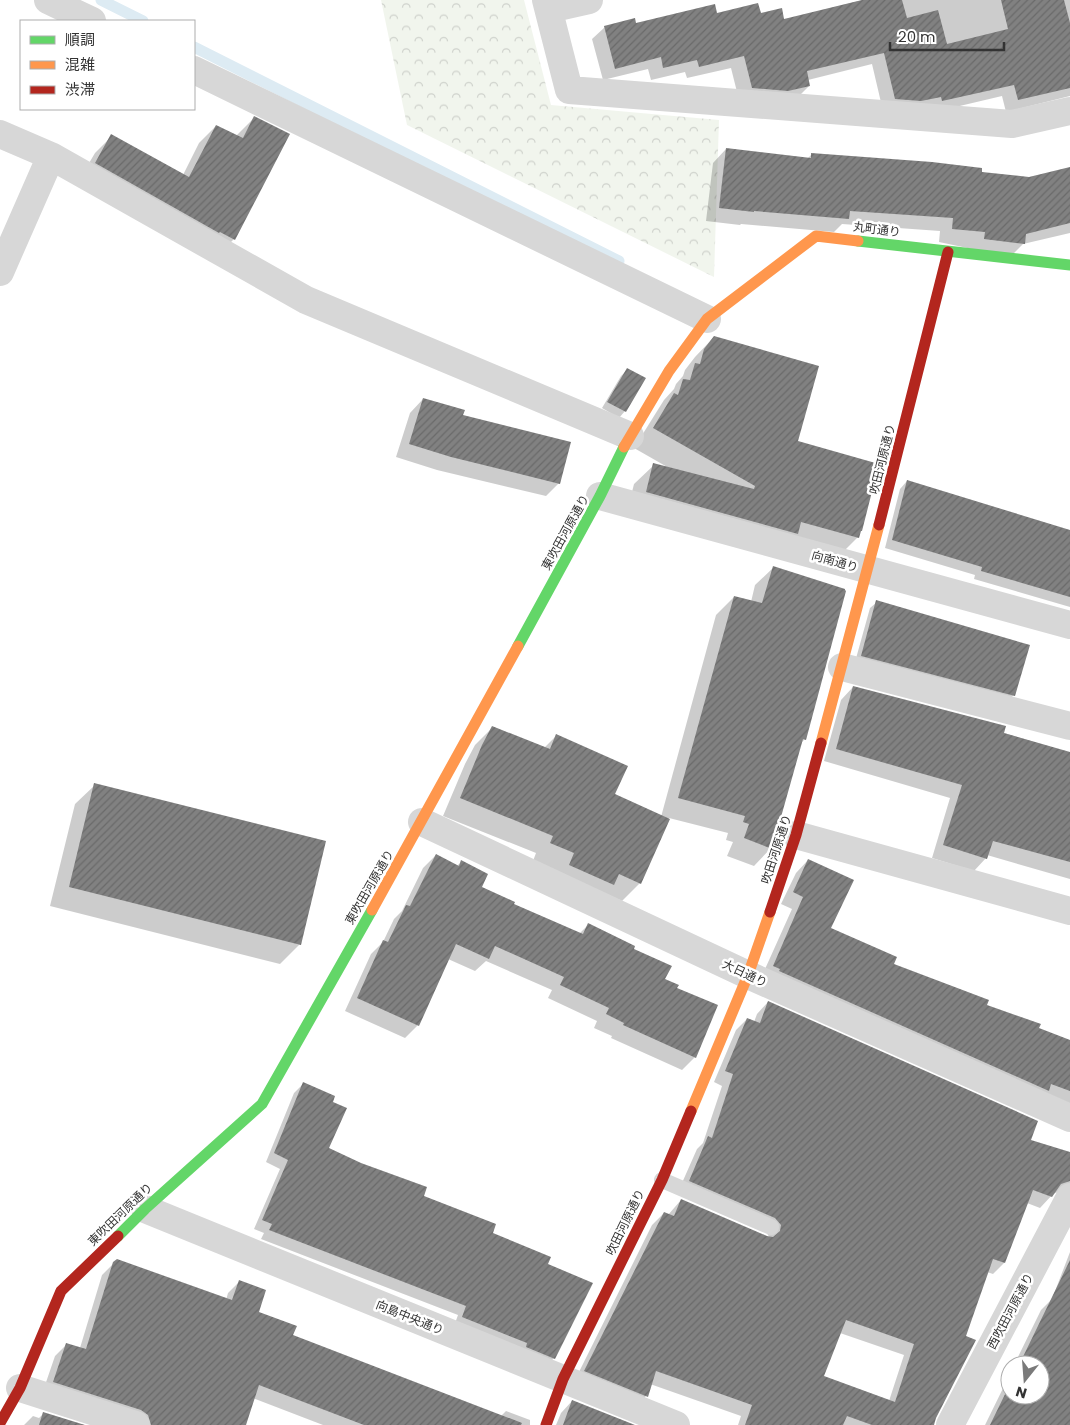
<svg xmlns="http://www.w3.org/2000/svg" width="1070" height="1425" font-family="Poppins,'Noto Sans JP',sans-serif">
  <style>
    .forest { fill: url(#forest-crowns) }
    .shadow { fill: #0003; fill-rule: evenodd }
    .lines { fill: none; stroke-linecap: round; stroke-linejoin: round }
    .stream { stroke: #ddebf3; stroke-width: 11 }
    .building { fill: url(#building-hatch); fill-rule: evenodd }
    .lane { stroke: #d7d7d7; stroke-width: 16 }
    .street { stroke: #d7d7d7; stroke-width: 28 }
    .fast { stroke: #63d668; stroke-width: 11 }
    .slow { stroke: #ff974d; stroke-width: 11 }
    .jam { stroke: #b3261e; stroke-width: 11 }
    .labels { text-anchor: middle; dominant-baseline: central; stroke-width: 5; stroke-linejoin: round; paint-order: stroke }
    .street-label { font-size: 12px; fill: #333; stroke: #fff }
  </style>
  <defs>
    <pattern id="forest-crowns" width="20" height="18" patternUnits="userSpaceOnUse" patternTransform="scale(1.25)"><rect width="20" height="18" fill="#f1f5ed"/><path d="M2 6a3 3 0 1 1 6 0M12 15a3 3 0 1 1 6 0" fill="none" stroke="#cfd2cc"/></pattern>
    <pattern id="building-hatch" width="6" height="6" patternUnits="userSpaceOnUse" patternTransform="scale(1.25)"><rect width="6" height="6" fill="#818181"/><path d="M-1 1l2-2M0 6l6-6M5 7l2-2" fill="none" stroke="#6a6a6a"/></pattern>
  </defs>
  <rect width="100%" height="100%" fill="#fff"/>
  <!-- forest -->
  <path class="forest" d="M381,0H524L551,105L719,120L714,277L407,125Z"/>
  <!-- shadow -->
  <path class="shadow" d="M863,0H1070V96L1006,112L1002,96L930,113L883,111L872,64L808,80L809,86L797,98L739,100L731,68L687,78L685,72L651,80L648,69L603,80L592,39L605,27L716,15L760,14L784,20Z
    M254,118L234,239L217,256L79,180L95,153L112,136L183,175L199,143L216,126L236,136Z
    M726,149L807,159L812,154L1029,178L1070,168V233L1023,244L1010,257L939,242L940,231L842,224L834,232L741,224L740,225L706,221L713,163Z
    M714,337L797,442L858,537L838,557L627,512L634,484L654,465L669,468L634,448L664,400L674,389L676,384L683,376L685,370L695,357Z
    M627,370L625,411L619,418L602,408L621,376Z
    M423,399L462,416L559,483L546,496L437,470L396,457L410,413Z
    M907,481L1070,532V607L974,579L975,575L885,548L900,489Z
    M773,568L805,739L800,744L771,848L754,866L727,856L733,842L726,840L728,833L669,818L640,883L622,901L533,861L536,853L443,816L465,764L475,745L493,727L544,748L556,736L613,795L661,817L716,615L734,597L751,602L755,585Z
    M877,602L1014,695L1007,701L855,662L870,608Z
    M853,687L1070,753V879L987,855L986,858L974,871L932,858L950,798L824,761L841,700Z
    M95,785L300,944L280,964L50,906L75,804Z
    M436,855L457,866L461,862L480,888L512,905L579,934L588,925L632,949L676,989L695,1057L682,1070L611,1038L612,1036L594,1028L597,1021L548,998L552,990L486,961L475,971L448,959L418,1025L405,1038L345,1011L371,954L383,942L394,919L402,911L423,868Z
    M808,860L829,929L893,964L1038,1029L1070,1041V1108L761,978L792,909L781,904L796,873Z
    M768,1002L1029,1141L1070,1156V1198L1058,1192L1053,1194L1040,1208L1027,1203L1004,1263L993,1274L987,1272L933,1425H738L741,1416L650,1384L646,1396L635,1407L574,1382L652,1225L664,1213L668,1215L681,1200L770,1238L764,1229L678,1192L697,1149L703,1143L722,1086L714,1082L736,1030L747,1019L754,1022L757,1014ZM840,1333L904,1355L889,1401L823,1377Z
    M303,1084L331,1103L328,1148L422,1196L546,1265L554,1358L545,1367L454,1326L458,1315L261,1239L264,1233L254,1229L280,1169L266,1162L294,1093Z
    M1070,1252V1425H985L1010,1374V1395H1040V1365H1014L1041,1310L1052,1299Z
    M117,1260L226,1300L228,1293L239,1282L257,1313L292,1336L501,1416L506,1411L530,1420V1425H323L253,1398L244,1425H135L42,1394L55,1356L67,1344L80,1348L102,1275Z
    M572,1401L631,1425H556L561,1413Z
    M44,1413L81,1425H24L33,1416L39,1418Z"/>
  <g class="lines">
    <!-- stream -->
    <path class="stream" d="M101,0L143,21
      M194,47L619,261"/>
  </g>
  <!-- building -->
  <path class="building" d="M862,0H902L907,18L938,10L947,44L1008,29L1001,0H1064L1070,23V88L1018,100L1014,85L942,101L941,97L921,101L895,99L884,53L807,71L810,86L788,91L752,88L744,56L699,67L697,60L663,68L661,57L615,69L604,26L635,18L636,23L715,4L717,13L758,3L761,13L782,8L784,19Z
    M254,116L290,134L235,240L220,232L219,233L95,163L111,134L189,177L216,125L243,138Z
    M726,148L811,158V153L932,162L982,168V172L1029,177L1070,167V223L1026,234L1025,244L984,239L985,232L952,229L953,218L850,211L849,219L754,211V212L719,208Z
    M714,336L819,366L798,441L879,464L862,531H861L859,538L801,522L798,534L646,492L653,463L754,489L755,486L653,428L674,393L678,395L683,379L690,380L695,363L700,364L704,349Z
    M627,368L646,378L626,412L607,402Z
    M423,398L465,410L463,415L571,442L560,484L451,457L409,444Z
    M907,480L1070,530V597L981,571L982,567L892,540Z
    M773,566L845,589V590L846,591L806,740L803,739L772,849L744,838L749,824L743,822L745,816L678,798L734,596L762,603Z
    M876,600L1030,645L1015,696L861,656Z
    M853,686L1006,726L1004,733L1070,752V862L993,841L987,859L943,845L962,785L836,749Z
    M492,726L550,749L556,734L628,766L615,794L670,819L641,884L619,874L614,885L569,865L574,853L550,843L553,836L460,798L482,745Z
    M94,783L326,841L301,945L69,887Z
    M436,854L459,866L461,860L488,874L482,887L515,902L514,904L583,934L588,923L635,946L634,949L672,966L665,979L679,985L677,988L718,1005L696,1058L623,1025L624,1023L606,1014L609,1008L560,985L564,977L495,946L489,959L456,944L419,1026L357,998L383,940L388,942L406,905L410,906Z
    M808,859L854,880L831,928L897,957L894,964L989,1000L987,1005L1041,1024L1039,1028L1070,1040V1091L1051,1084L1049,1091L779,971L780,969L773,966L803,897L793,892Z
    M768,1001L1038,1121L1031,1140L1070,1152V1181L1061,1184L1052,1197L1033,1190L1005,1263L993,1259L966,1336L976,1340L936,1418L934,1425H872L847,1416L843,1425H745L752,1405L656,1371L648,1397L584,1371L664,1212L674,1216L681,1199L767,1236L773,1237L780,1231L781,1225L775,1218L689,1181L708,1136L712,1138L733,1074L725,1071L747,1018L760,1023ZM846,1320L914,1344L895,1402L824,1376Z
    M303,1082L335,1096L333,1102L347,1108L329,1148L361,1163L427,1187L424,1196L496,1224L493,1233L551,1257L548,1264L593,1283L555,1359L526,1347L527,1343L462,1317L466,1306L269,1230L272,1224L262,1220L288,1160L274,1153Z
    M117,1259L232,1300L239,1280L266,1290L259,1312L297,1326L293,1335L522,1423L521,1425H364L259,1385L246,1425H151L148,1415L141,1410L53,1382L66,1343L86,1349L113,1262Z
    M1070,1260V1425H990L1010,1384V1395H1040V1365H1019Z
    M572,1400L635,1425H563Z
    M43,1412L85,1425H39Z"/>
  <g class="lines">
    <!-- lane -->
    <path class="lane" d="M662,1180L771,1227"/>
    <!-- street -->
    <path class="street" d="M48,0L92,21
      M546,0L569,90L1012,124L1070,111
      M549,9L589,0
      M194,70L707,319
      M0,134L51,156L306,300L630,436
      M0,272L51,156
      M600,496L1070,625
      M842,667L1070,726
      M422,822L748,975L1070,1118
      M796,835L1070,911
      M145,1209L676,1425
      M20,1388L136,1425
      M950,1425L1070,1197"/>
    <!-- fast -->
    <path class="fast" d="M858,241L1070,265
      M518,646L600,496L624,447
      M118,1236L145,1209L262,1104L372,910"/>
    <!-- slow -->
    <path class="slow" d="M624,447L669,371L707,319L816,236L858,241
      M821,743L879,525
      M372,910L518,646
      M691,1111L748,975L770,912"/>
    <!-- jam -->
    <path class="jam" d="M879,525L948,252
      M770,912L796,835L821,743
      M0,1423L20,1388L61,1291L118,1236
      M546,1425L563,1379L662,1180L691,1111"/>
  </g>
  <g class="labels">
    <!-- street labels -->
    <g class="street-label">
      <text transform="translate(877 229) rotate(7)">丸町通り</text>
      <text transform="translate(882 459) rotate(-76)">吹田河原通り</text>
      <text transform="translate(565 532) rotate(-61)">東吹田河原通り</text>
      <text transform="translate(835 561) rotate(16)">向南通り</text>
      <text transform="translate(776 849) rotate(-72)">吹田河原通り</text>
      <text transform="translate(369 887) rotate(-60)">東吹田河原通り</text>
      <text transform="translate(745 973) rotate(25)">大日通り</text>
      <text transform="translate(120 1214) rotate(-44)">東吹田河原通り</text>
      <text transform="translate(625 1222) rotate(-64)">吹田河原通り</text>
      <text transform="translate(1010 1311) rotate(-62)">西吹田河原通り</text>
      <text transform="translate(410 1317) rotate(22)">向島中央通り</text>
    </g>
  </g>
  <!-- legend -->
  <rect x="20" y="20" width="175" height="90" fill="#ffffff" stroke="#adadad"/>
  <rect x="30" y="36" width="25" height="8" fill="#63d668" stroke="#adadad"/>
  <text x="65" y="45" font-size="15" fill="#333333">順調</text>
  <rect x="30" y="61" width="25" height="8" fill="#ff974d" stroke="#adadad"/>
  <text x="65" y="70" font-size="15" fill="#333333">混雑</text>
  <rect x="30" y="86" width="25" height="8" fill="#b3261e" stroke="#adadad"/>
  <text x="65" y="95" font-size="15" fill="#333333">渋滞</text>
  <!-- north arrow -->
  <g transform="translate(1025 1380) rotate(197)"><circle r="24" fill="#ffffff" stroke="#adadad"/>
  <path d="M0-4L9 19L0 12L-9 19Z" fill="#7a7a7a"/>
  <text y="-8" font-size="14" font-weight="bold" text-anchor="middle" fill="#333333">N</text>
  </g>
  <!-- scale -->
  <path d="M890 42v8h114v-8" fill="none" stroke="#333333" stroke-width="2.5"/>
  <text x="898" y="42" font-size="15" fill="#333333" stroke="#ffffff" stroke-width="4" paint-order="stroke">20 m</text>
</svg>
